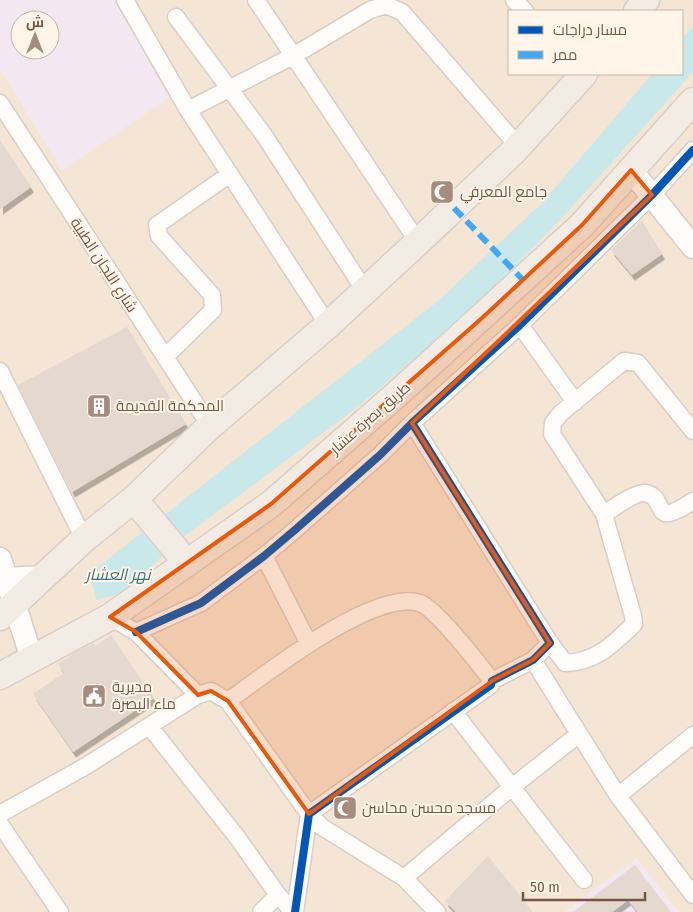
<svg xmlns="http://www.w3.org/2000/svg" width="693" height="912" font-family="'Fira Sans Condensed',Cairo,sans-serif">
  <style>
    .residential { fill: #f4e5d5; fill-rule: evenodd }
    .education { fill: #f3e7f2; fill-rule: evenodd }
    .water { fill: #c8e8e9 }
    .building { fill: #e5d8ce; filter: url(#shadow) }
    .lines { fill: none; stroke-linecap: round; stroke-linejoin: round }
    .street-casing { stroke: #d9cec6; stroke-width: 19 }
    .secondary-casing { stroke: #d8cdc3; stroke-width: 25 }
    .primary-casing { stroke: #dacec6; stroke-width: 29 }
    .street { stroke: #fefdfb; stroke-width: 16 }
    .secondary { stroke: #fefdfb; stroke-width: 22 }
    .primary { stroke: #f2ece4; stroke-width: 26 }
    .quiet { stroke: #3fa9f5; stroke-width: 6; stroke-dasharray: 12 6; stroke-linecap: butt }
    .cycleway-casing { stroke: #fff5e9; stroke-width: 11 }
    .cycleway { stroke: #0057b8; stroke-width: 8 }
    .marked { fill: #e8590c; fill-opacity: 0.2; stroke: #e8590c; stroke-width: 4; stroke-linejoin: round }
    .labels { text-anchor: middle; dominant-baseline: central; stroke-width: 4; stroke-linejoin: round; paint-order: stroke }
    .poi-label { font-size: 15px; fill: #785545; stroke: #fff5e9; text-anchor: start }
    .street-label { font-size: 15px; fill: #785545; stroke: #fff5e9 }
    .water-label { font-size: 16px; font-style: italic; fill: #37777f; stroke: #fff5e9 }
  </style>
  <defs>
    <filter id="shadow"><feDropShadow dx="3" dy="5.5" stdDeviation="0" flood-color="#0004"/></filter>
  </defs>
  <rect width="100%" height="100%" fill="#f8f1e7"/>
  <!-- residential -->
  <path class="residential" d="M0,0H693V912H0ZM509,11H682V74H509ZM20,20H50V50H20Z"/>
  <!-- education -->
  <path class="education" d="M0,0H114L169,98L62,170L0,69ZM20,20H50V50H20Z
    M637,858L679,912L564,911Z"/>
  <!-- water -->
  <path class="water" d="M693,26V72L571,208L472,310L351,412L187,534L123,593L97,600L89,574L438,301L543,202L652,74H682V39Z"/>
  <!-- building -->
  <path class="building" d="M0,140L31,187L0,209Z
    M642,221L662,254L632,275L611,250Z
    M127,327L186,424L72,492L18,385Z
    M111,635L154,698L73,752L33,694L64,673L58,664L74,653L94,643L96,646Z
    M488,856L533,912H456L445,901Z
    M635,865L671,912H638L628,900L612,912H573Z"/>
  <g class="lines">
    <defs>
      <path id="street" d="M125,0L188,110L328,325
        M256,0L418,242
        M514,0L525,11
        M176,17L264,135L365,291
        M0,103L210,426
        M188,110L293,56L370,10L386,5L402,12L518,146
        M520,325L575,402
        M165,357L213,310L212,295L159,236L157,225L230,174
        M0,371L84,539
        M604,514C612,509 637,491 646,493C669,499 649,530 693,501
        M264,556L309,644
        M0,576L48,574
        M110,617L136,632L198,695
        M136,632L201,603L264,556L296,529L380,455L412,423L520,325L652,195L693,150
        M550,643L565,663C596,662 612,645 634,624L633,616L604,514L552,434L553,423L561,413L624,361L638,363L693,431
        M533,660L618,796L693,895
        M228,701C266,674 375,588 420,603C436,609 480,665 492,681
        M453,711L584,880
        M149,726L237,837L278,895L293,912
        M618,796L693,735
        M0,814L86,766L198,695L211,691L228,701L309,814L322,827L404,878L437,912
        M0,824L60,912
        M404,878L512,787L579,734
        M261,912L278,895
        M295,912L309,814L491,685L492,681L533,660L550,643L412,423"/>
      <path id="secondary" d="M631,170L693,247
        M0,559L32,659"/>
      <path id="primary" d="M637,11L646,0
        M134,499L187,563
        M0,617L84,539L134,499L210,426L328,325L418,242L514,151L584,74
        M0,676L110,617L271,504L397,394L582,225L693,101"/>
    </defs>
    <!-- street casing -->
    <use href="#street" class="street-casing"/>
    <!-- secondary casing -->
    <use href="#secondary" class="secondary-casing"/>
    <!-- primary casing -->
    <use href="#primary" class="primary-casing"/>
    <!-- street -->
    <use href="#street" class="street"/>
    <!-- secondary -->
    <use href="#secondary" class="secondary"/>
    <!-- primary -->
    <use href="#primary" class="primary"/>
    <!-- quiet -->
    <path class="quiet" d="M454,208L523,280"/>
    <defs>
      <path id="cycleway" d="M136,632L201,603L264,556L296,529L380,455L412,423L520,325L652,195L693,150
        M295,912L309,814L491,685L492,681L533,660L550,643L412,423"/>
    </defs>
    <!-- cycleway casing -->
    <use href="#cycleway" class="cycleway-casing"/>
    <!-- cycleway -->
    <use href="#cycleway" class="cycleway"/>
  </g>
  <!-- marked area -->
  <path class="marked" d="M631,170L652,195L412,423L550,643L533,660L492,681L309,814L228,701L211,691L198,695L136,632L110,617L271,504L482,318L582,225Z"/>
  <!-- icons -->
  <defs>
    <symbol id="mosque-square" viewBox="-11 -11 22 22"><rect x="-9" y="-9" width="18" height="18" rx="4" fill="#a58c7e" stroke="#fff5e9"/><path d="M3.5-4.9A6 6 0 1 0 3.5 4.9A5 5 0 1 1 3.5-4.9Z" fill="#fff"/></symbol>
    <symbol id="building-square" viewBox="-11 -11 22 22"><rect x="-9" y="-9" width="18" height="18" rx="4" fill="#a58c7e" stroke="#fff5e9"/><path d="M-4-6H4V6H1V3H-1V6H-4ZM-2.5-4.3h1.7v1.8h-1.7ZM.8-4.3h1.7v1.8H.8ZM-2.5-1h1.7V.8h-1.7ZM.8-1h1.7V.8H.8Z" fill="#fff"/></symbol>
    <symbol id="civic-square" viewBox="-11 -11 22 22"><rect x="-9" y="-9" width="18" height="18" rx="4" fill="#a58c7e" stroke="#fff5e9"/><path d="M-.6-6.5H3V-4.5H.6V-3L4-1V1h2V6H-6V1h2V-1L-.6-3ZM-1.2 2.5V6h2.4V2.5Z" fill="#fff"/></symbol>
  </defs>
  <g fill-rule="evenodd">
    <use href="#mosque-square" x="428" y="178" width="28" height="28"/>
    <use href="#building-square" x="85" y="392" width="28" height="28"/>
    <use href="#civic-square" x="80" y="682" width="28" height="28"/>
    <use href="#mosque-square" x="331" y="794" width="28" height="28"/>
  </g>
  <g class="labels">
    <!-- poi labels -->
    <g class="poi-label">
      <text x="460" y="192">جامع المعرفي</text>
      <text x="116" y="406">المحكمة القديمة</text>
      <text x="112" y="687">مديرية<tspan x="112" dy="17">ماء البصرة</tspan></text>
      <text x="362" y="808">مسجد محسن محاسن</text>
    </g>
    <!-- street labels -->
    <g class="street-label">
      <text transform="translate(104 265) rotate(57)">شارع اللجان الطبية</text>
      <text transform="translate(370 418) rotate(-41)">طريق بصرة عشار</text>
    </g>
    <!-- water labels -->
    <g class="water-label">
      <text x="118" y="574">نهر العشار</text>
    </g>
  </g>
  <!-- legend -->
  <rect x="508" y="10" width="175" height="65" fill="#fff5e9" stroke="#c9b5a7"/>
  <rect x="518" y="26" width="25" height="8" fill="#0057b8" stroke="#c9b5a7"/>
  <text x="553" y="35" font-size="15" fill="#785545">مسار دراجات</text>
  <rect x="518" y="51" width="25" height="8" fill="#3fa9f5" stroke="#c9b5a7"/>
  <text x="553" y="60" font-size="15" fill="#785545">ممر</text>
  <!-- north arrow -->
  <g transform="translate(35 35)"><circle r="24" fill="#fff5e9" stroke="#c9b5a7"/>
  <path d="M0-4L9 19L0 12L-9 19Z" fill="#a58c7e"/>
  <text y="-8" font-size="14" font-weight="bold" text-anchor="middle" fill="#785545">ش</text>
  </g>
  <!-- scale -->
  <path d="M523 892v8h122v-8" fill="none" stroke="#785545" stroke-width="2.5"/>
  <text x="530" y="892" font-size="15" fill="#785545" stroke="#fff5e9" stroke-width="4" paint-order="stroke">50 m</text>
</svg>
